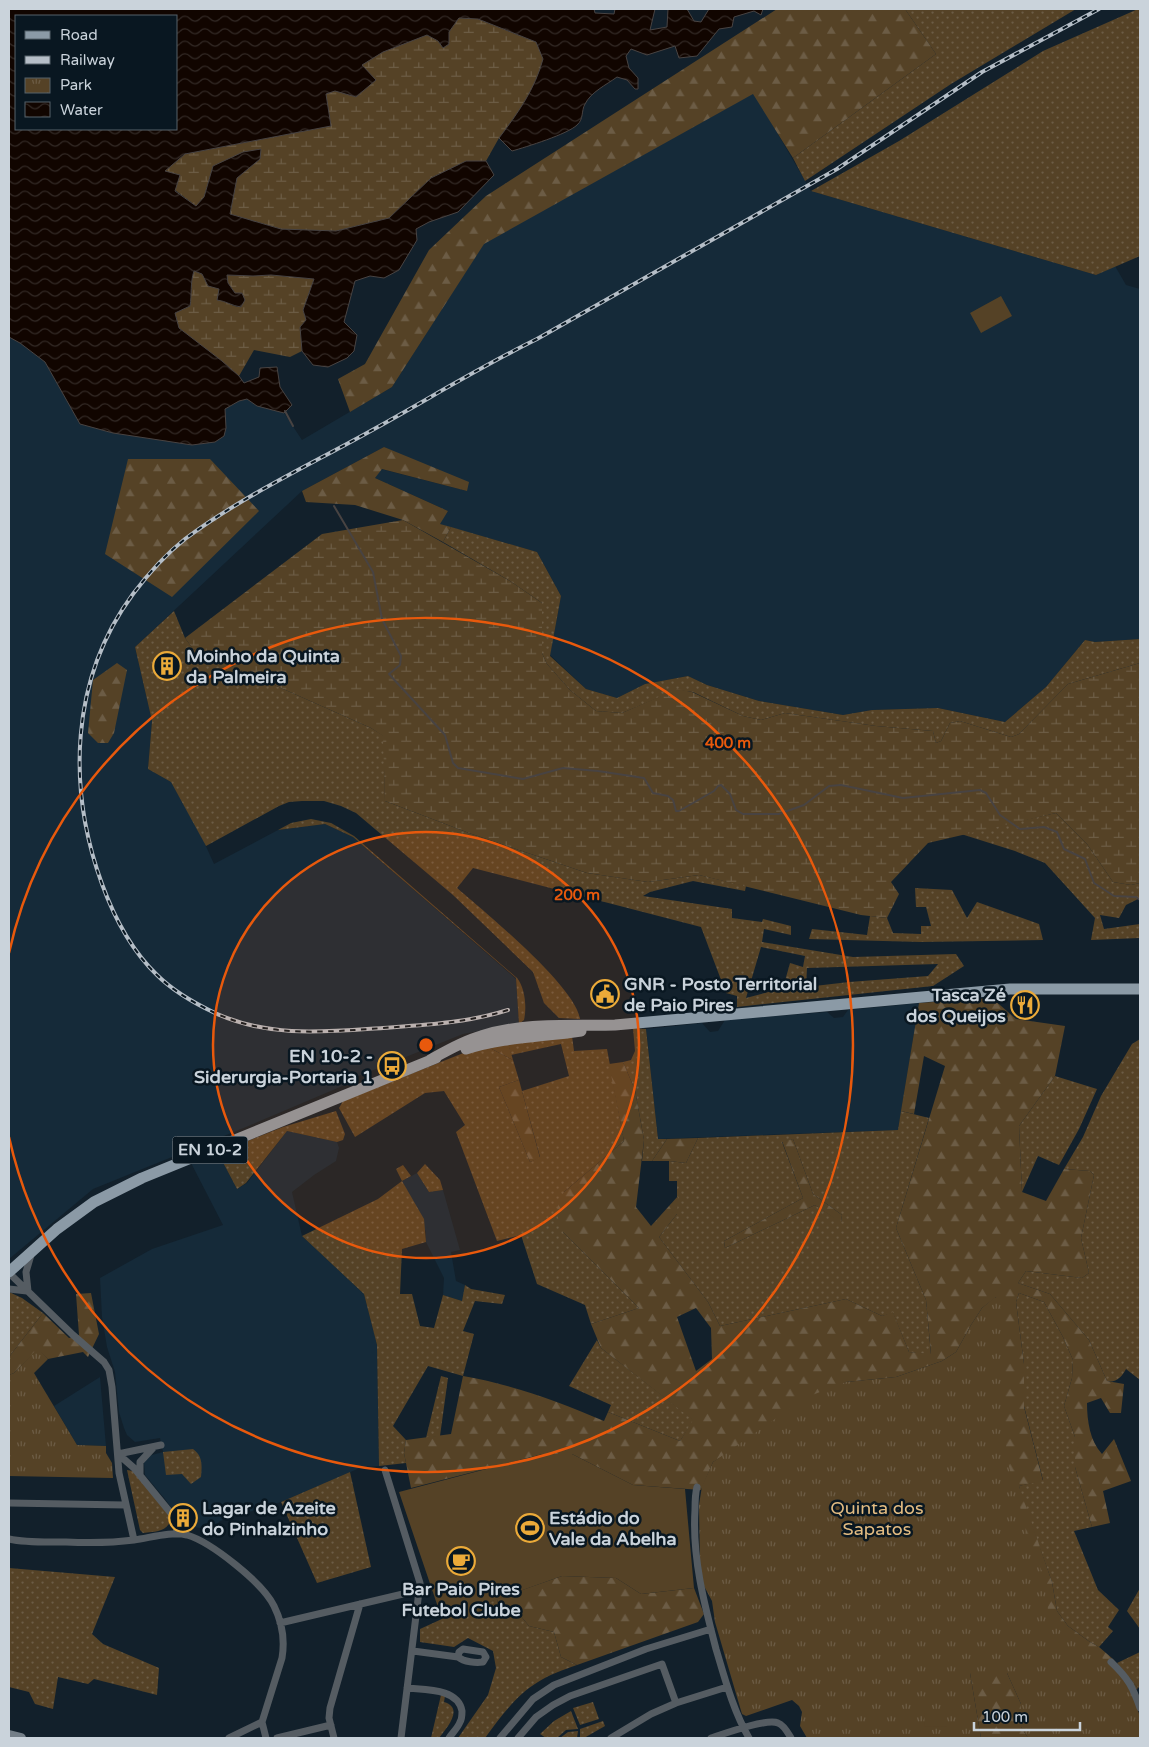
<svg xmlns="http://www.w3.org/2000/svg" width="1149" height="1747" font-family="'Varela Round',sans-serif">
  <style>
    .built { fill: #152a39 }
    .grass { fill: url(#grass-dots); fill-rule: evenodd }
    .forest { fill: url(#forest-firs); fill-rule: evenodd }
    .wetland { fill: url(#wetland-marsh) }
    .park { fill: url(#park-tufts) }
    .pitch { fill: #554226 }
    .water { fill: url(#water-waves); stroke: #484342; fill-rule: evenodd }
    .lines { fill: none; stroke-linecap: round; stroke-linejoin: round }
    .stream { stroke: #484342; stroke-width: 2 }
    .street { stroke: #555c62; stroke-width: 7 }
    .secondary { stroke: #747f88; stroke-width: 10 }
    .primary { stroke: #8b9aa6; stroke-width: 11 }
    .rail-casing { stroke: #b5bec7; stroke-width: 4 }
    .rail { stroke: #091721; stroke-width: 2; stroke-dasharray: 5.5; stroke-linecap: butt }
    .ring { fill: none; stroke: #e8590c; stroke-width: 2.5 }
    .labels { text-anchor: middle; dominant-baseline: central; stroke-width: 5; stroke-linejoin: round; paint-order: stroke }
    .shield { fill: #091721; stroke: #909ba3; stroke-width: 1 }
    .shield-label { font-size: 16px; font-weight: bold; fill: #cad3db }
    .poi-label { font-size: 18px; font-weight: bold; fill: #cad3db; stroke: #091721; text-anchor: start }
    .park-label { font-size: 18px; fill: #e3bc82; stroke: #091721 }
    .centre { fill: #e8590c; stroke: #091721; stroke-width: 2.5 }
    .ring-label { font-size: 15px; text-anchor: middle; font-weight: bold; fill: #e8590c; stroke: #091721; stroke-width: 5; stroke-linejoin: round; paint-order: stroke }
  </style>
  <defs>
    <pattern id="grass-dots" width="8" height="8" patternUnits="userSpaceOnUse" patternTransform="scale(1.25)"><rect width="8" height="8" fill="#554226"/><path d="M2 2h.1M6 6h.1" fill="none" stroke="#6c5c45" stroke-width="1.8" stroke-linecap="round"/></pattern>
    <pattern id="forest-firs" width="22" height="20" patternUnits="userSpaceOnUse" patternTransform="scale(1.25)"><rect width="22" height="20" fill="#554226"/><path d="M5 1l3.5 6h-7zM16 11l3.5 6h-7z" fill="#6c5c45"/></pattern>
    <pattern id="wetland-marsh" width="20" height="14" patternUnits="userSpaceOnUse" patternTransform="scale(1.25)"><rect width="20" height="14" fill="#554226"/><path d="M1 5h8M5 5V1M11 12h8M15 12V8" fill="none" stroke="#6c5c45"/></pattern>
    <pattern id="park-tufts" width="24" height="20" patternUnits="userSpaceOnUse" patternTransform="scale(1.25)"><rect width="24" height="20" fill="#554226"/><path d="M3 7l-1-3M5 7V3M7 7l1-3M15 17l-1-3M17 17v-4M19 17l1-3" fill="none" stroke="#6c5c45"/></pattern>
    <pattern id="water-waves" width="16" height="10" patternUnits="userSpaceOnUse" patternTransform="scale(1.25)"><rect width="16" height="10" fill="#110500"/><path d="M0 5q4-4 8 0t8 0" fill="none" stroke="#322925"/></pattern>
  </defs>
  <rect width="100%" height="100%" fill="#12202b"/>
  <!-- built -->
  <path class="built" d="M754,93L811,191L1096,275L1115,266L1126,285L1140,289V639L1095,642L1085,640L1046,687L1005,722L938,708L872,710L843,715L759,701L707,685L688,676L645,684L617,698L586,689L550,655L561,596L537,552L439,524L448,511L375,478L381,469L467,491L384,447L302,491L135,647L152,721L148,769L171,782L200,833L214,864L278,830L325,824L353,837L516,979L519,1024L463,1034L356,1077L352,1082L246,1127L93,1189L9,1259V337L20,343L45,362L80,424L113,433L192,445L215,442L224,436L226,428L224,409L239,401L247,399L257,406L284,413L302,440L392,387L484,243Z
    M919,1003L898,1130L658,1139L646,1029L702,1023L710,1032L718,1031L725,1020L827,1012L834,1018L843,1017L848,1010Z
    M287,1131L337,1142L339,1148L336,1161L314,1175L292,1192L302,1236L364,1294L377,1345L379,1466L362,1467L281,1502L220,1521L210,1531L207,1529L193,1527L188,1530L165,1499L145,1475L144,1463L148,1456L163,1452L160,1438L135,1442L127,1435L124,1428L119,1412L115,1372L107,1347L102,1317L100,1278L152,1249L223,1225L190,1161L218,1153L237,1189L247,1183Z
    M417,1173L429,1192L443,1190L460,1250L451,1252L456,1281L465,1285L462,1301L443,1295L444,1278L426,1242V1232L402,1181Z
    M100,1377L106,1446L77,1445L54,1406Z"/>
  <!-- grass -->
  <path class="grass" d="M905,9H1076L951,84L805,181L793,158L936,54Z
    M1138,9H1140V256L1096,275L811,191L899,141L1043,51Z
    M451,527L537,552L561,596L550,656L586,689L617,698L645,684L688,676L707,685L759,701L843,715L872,710L938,708L1005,722L1046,687L1085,640L1095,642L1140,639V663L1068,684L1019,734L1011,737L960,721L950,723L941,741L936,743L933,731L876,726L785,713L761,720L743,716L693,692L677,690L622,713L596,711L570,690L547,664L542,653V603L510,581L443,542Z
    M174,611L185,638L193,649L371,728L384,736L385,801L469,833L587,873L648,882L699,875L746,886L745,891L693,881L650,892L643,896L732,909V918L762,922L763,919L791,926V935L764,929L762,942L853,957L956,954L964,966L933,986L737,1007V996L726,993L701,927L473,868L457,888C485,912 576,987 580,1019L559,1018L544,1003L533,972L453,895L356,813L341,806L324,801H302L289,802L279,806L206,846L171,782L148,769L152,721L135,647ZM761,947L805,956L803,967L790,963L783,988L746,998ZM938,964L928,976L849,982L806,987L807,968Z
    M1056,813L1087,844L1113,882L1131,885L1140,883V898L1126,905L1119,918L1100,915L1104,929L1140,924V938L1091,940L1095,918L1045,863L1015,851L961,834Z
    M311,819L331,823L354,836L517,978C525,988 527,1007 524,1020L519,1024L516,978L353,837L325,824L278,830L291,823Z
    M915,888L952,890L967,918L977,902L1039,924L1043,940L921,942L809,939L812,929L867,935L870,916L887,918L893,933L921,934V926H931L926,907H916Z
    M633,1028L646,1029L658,1139H667L652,1161H642L644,1140L635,1090L623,1062L631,1060L635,1051Z
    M572,1036L574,1051L607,1049L624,1141L564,1192L563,1232L639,1308L591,1324L585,1305L537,1284L521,1235L497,1241L456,1132L465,1125L444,1091L425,1093L355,1137L339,1108L343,1101L471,1050L488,1047L513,1060L519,1080L499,1087L530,1162L540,1157L522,1091L569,1076L561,1044L511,1055L508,1043Z
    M1140,1039V1380L1126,1369C1122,1377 1116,1383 1107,1381L1089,1340L1050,1294L1018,1283L1026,1271L1082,1278L1089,1273L1081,1238L1094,1175L1090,1171L1064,1169L1083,1137L1101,1096L1132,1044Z
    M1055,1076L1097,1089L1079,1129L1059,1165L1038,1156L1022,1192L1019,1126Z
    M336,1111L345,1134L343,1140L337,1142L287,1131L246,1183L237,1189L218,1153L283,1127Z
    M901,1111L929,1118L896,1228L926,1300L931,1355L909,1352L893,1313L882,1316L846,1299L720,1326L708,1302L659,1237L677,1214V1181H669V1161L686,1163L698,1138L898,1130ZM793,1139L813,1194L842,1215L841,1222L815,1205L725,1248L724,1241L803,1198L782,1142Z
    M425,1164L440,1180L443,1190L429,1192L417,1173Z
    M403,1165L411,1176L402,1181L424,1219L426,1242L402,1249L400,1294H412L420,1326L434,1328L443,1295L462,1301L465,1285L471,1289L505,1295L502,1304L475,1301L463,1331L474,1334L463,1376L428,1366L393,1426L406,1440L404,1453L406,1463L379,1466L377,1345L364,1294L302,1236L378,1199L402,1181L396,1169Z
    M9,1292L22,1298L43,1313L9,1357Z
    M1019,1293L1044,1302L1063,1337L1073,1360L1072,1378L1064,1406L1075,1437V1467L1092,1527L1074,1531L1098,1590L1119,1610L1108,1627L1113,1631L1099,1647L1090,1642L1068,1626L1057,1611L1052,1582L1021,1495L1019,1486L1043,1480L1024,1406V1364L1016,1302Z
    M597,1340L601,1348L694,1420L680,1441L608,1412L611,1405L569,1386Z
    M441,1376L448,1378L440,1436L426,1438Z
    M193,1449C203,1456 202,1466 201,1477L191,1484L182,1474L166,1475L163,1452Z
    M127,1470L133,1471L172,1518C166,1533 157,1531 143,1533L140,1530Z
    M350,1472L371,1567L317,1583L281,1502Z
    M9,1568L115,1577L92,1634L103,1644L159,1668L157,1695L94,1679L88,1684L58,1677L53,1709L35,1704L29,1692L9,1687Z
    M1140,1588V1629L1127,1611Z
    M497,1599L500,1613L520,1615L529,1626L554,1632L561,1657L577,1665C563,1670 550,1674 538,1682C516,1695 500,1718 485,1738H458L488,1695L496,1668L493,1651L468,1638L454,1647L420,1642V1629L444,1618Z
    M1140,1652V1686L1138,1688L1117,1663Z
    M441,1695L445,1696L444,1702C465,1708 446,1729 439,1738H431Z
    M593,1702L599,1719L580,1725L573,1708Z
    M571,1711L578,1729L566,1730L557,1738H546L540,1734L554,1721Z
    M603,1721L605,1726L584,1738H580V1729Z
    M578,1731L577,1738H560L568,1732Z"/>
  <!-- forest -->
  <path class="forest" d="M777,9H905L936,54L793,158L753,94L484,244L392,387L350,412L338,379L365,364L429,250L486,196Z
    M384,447L469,482L467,491L382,469L375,478L448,511L440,524L451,527L443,542L403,520L355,505L306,502L302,491Z
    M128,459H210L259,511L172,597L105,554Z
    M117,663L127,670L114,733L108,743H98L88,733L93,680Z
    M992,998L1016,1019L1065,1026L1055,1076L1019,1126L1022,1192L1046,1201L1064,1169L1090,1171L1094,1175L1081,1238L1089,1273L1082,1278L1026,1271L1018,1283L1050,1294L1089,1340L1107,1381L1124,1384L1121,1413H1110L1101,1398L1087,1403C1087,1421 1090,1441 1102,1454L1114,1439L1131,1481L1103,1491L1110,1523L1092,1527L1075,1467V1437L1064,1406L1072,1378L1073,1360L1063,1337L1044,1302L1019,1293L1016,1302L1024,1364V1407L1043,1481L1019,1486L1052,1582L1057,1611L1068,1626L1090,1642L1099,1647L1113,1659L1138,1688L1133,1692L1140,1718V1738H1095L1007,1543L996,1297L982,1308L971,1325L956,1352L942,1361L896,1377L846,1382L713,1462L701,1490L633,1485L572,1454H543L411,1488L404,1453L406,1440L451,1434L463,1376C514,1385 557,1401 604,1421L608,1412L680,1441L693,1420L601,1348L591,1324L639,1308L563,1232L556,1211L564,1192L624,1141L609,1064L623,1062L635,1090L644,1140L636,1207L651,1226L678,1196L677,1214L659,1237L708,1302L720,1326L846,1299L882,1316L893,1312L909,1352L931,1354L926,1300L896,1228L945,1066L924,1056L914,1114L901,1111L919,1003ZM696,1308L711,1328L712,1359L696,1371L677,1317Z
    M508,1043L513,1060L488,1047Z
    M519,1080L540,1158L530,1162L499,1087Z
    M698,1138L686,1163L669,1161H652L667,1139Z
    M793,1139L813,1194L842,1215L841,1223L815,1205L725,1248L724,1241L803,1198L782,1141Z
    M91,1293L99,1334L88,1357L83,1352L48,1359L38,1349L14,1373L9,1375V1357L43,1313L69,1338L79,1335L76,1294Z
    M562,1576L616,1578L641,1594L694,1588L704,1614L698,1622L577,1665L561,1657L554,1632L529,1626L520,1615L500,1613L497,1599Z
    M970,1673H1007L1021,1704V1727L1028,1738H981Z"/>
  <!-- wetland -->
  <path class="wetland" d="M458,18L478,19L536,42L544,59L537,81L522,107L499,138L486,161H466L431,178L389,218L336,231L281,229L230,214L237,178L260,159L213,166L204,197L196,206L175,190L165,171L185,154L330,126L326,94C342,89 349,74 362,64C381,50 405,43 427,35L438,41L443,48L449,44V32Z
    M194,271C203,274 211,280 217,287C227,297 224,306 241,307L242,293H235L228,283L226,275L253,276L271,275L314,279L303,310L306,320L300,327L302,351L290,357L254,350L239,376L179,328L175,313L190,306C192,294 190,283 194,271Z
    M403,520L510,581L542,603V653L547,664L570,690L596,711L622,713L677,689L692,692L743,716L761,720L785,713L876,726L933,731L936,743L941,741L950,723L960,721L1011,737L1019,734L1068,684L1140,663V883L1131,885L1113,882L1087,844L1056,813L928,843L891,882L899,894L887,918L861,915L699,875L648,882L587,873L469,833L385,801L383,736L371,728L193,649L185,638L322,534Z"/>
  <!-- park -->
  <path class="park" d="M995,1297L1001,1301L1000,1322L1004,1336L1002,1397L1007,1459L1030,1544L1043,1574L1049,1617L1063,1634L1084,1648L1102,1658L1124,1679L1133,1692L1140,1719V1738H1028L1021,1727V1704L1007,1673H970L981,1738H807L800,1726L802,1712L799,1706L792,1700L746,1716L742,1714L715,1622L712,1601L704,1586L700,1566L699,1505L702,1486L713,1462L807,1397L846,1382L896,1377L942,1361L956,1352L971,1325L982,1308Z
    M38,1348L48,1359L34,1373L77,1445L106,1446V1453L112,1463L113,1478L9,1476V1375L14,1373Z"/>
  <!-- pitch -->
  <path class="pitch" d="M1001,296L1012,316L981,333L970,313Z
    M543,1454H572L633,1485L685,1489L694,1588L641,1594L616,1578L562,1576L442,1619L399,1492Z
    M924,1713H947V1726L925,1727Z"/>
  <!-- water -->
  <path class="water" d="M9,9H594L595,13L614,14L615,9H655L650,30L667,27L668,9H687L694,21L701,22L709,9H763L761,15L754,11L734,17L732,27L719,29L697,56L679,58L675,46L647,55L631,49L626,56L629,68L638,78V89H635L627,80L617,77C606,85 591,92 585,104C581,111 584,119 577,125C568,134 526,147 512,151L499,138C518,113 535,89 543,59L536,42L478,19L459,18L449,32V44L443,48L438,41L427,35L383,52L362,65L376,80L356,97L335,91L326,94L331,126L185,154L165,171L180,175L175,191L196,206L204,197L213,166L243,152L261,149L260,159L237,178L230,214L281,229L336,231L389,218L431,178L466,161H486L494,175L458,212L429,222L416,229L417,240L399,270L384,278L370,276L355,281L344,322L357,335L354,351L347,358L328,367L313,365L302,351L300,327L306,320L303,310L314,279L271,275L253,276L227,275L228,283L235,293H242L245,300L241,307C232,306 226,301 217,300L219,289L208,286L202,274L194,271C190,283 192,294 190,306L175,313L179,328L222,361L239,376L244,383L259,377L260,368L277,367L280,387L292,405L284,413L257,406L247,399L239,401L225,409L226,428L224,436L215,442L192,445L113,433L80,424L45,362L20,343L9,337ZM16,16H176V129H16Z"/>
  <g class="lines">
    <!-- stream -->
    <path class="stream" d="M285,411L293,426
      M334,506L373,572L382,619L401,656L400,665L389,674L445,735L453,763L458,768L523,779L563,768L598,771L644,778L653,793L668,796L673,800L676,811H679L714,791L718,786L721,785L730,794L736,810L743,814H779L804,805L829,786L841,785L903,798L980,790L986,793L1000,815L1020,829L1044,827L1057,832L1064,849L1085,859L1094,883L1114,896L1136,897L1140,900"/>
    <!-- street -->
    <path class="street" d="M9,1273L73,1335L104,1362L109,1370L112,1387L119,1473L134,1540
      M9,1289L27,1291
      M28,1291L26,1272L31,1255
      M118,1454L134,1468L174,1517L176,1523L177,1534
      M118,1454L161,1445
      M385,1470L420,1583L401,1738
      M140,1474V1462L153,1448
      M697,1487C695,1494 695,1502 695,1510C692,1557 704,1603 716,1649C725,1679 733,1710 749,1738
      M9,1503L125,1505
      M9,1539C27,1543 46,1542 66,1542C89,1543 111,1543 134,1540C150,1538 171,1531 187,1535C211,1542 263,1583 274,1606C282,1622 285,1640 282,1658L262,1722
      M280,1623L420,1590
      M413,1651L458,1657C464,1662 476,1663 483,1662L486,1657L483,1652L463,1649L459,1652L458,1657
      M1111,1662C1128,1678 1133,1687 1140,1708
      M407,1688C425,1690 458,1688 462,1711C462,1714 462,1719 460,1722C458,1728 452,1733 449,1738
      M262,1722L266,1738
      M229,1738L262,1722
      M277,1738L331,1725
      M334,1738L329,1718L330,1708L360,1604
      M500,1738L533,1699L554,1685L646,1649L711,1629
      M518,1738L536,1717L553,1705L570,1696L662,1664L676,1703
      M611,1738L651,1714L676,1703L727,1687
      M711,1738C723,1734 767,1718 778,1723C784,1725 788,1733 791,1738"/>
    <!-- secondary -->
    <path class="secondary" d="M9,1735L21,1738"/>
    <!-- primary -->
    <path class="primary" d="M466,1049C503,1037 542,1037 581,1031
      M430,1060C446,1051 463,1041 481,1036C524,1022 571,1026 615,1025L1010,989H1140
      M9,1272L57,1229L94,1202L142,1178L436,1058"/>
    <defs>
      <path id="rail" d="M508,1010C467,1023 425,1025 383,1028C324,1032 270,1038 215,1013C194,1003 173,991 157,975C131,950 114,917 102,884C67,788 70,679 133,594C148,574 165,555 185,539C244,495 312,464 376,428C430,398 482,366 537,339L837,169L982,72L1099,9"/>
    </defs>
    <!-- rail casing -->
    <use href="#rail" class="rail-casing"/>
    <!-- rail -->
    <use href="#rail" class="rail"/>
  </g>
  <!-- distance rings -->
  <circle cx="426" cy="1045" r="213" fill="#e8590c" fill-opacity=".12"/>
  <g class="ring">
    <circle cx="426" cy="1045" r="213"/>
    <path d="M9 953A427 427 0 1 1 9 1137"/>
  </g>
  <!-- icons -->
  <defs>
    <symbol id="building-ring" viewBox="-11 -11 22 22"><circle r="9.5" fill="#091721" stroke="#ebaa39" stroke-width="1.5"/><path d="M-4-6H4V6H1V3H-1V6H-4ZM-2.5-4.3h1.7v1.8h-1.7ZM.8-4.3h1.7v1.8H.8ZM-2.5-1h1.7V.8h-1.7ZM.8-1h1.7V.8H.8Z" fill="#ebaa39"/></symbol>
    <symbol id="civic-ring" viewBox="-11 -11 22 22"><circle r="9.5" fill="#091721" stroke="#ebaa39" stroke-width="1.5"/><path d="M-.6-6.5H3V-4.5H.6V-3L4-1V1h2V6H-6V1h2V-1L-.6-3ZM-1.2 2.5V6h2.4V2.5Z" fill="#ebaa39"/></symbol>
    <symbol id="restaurant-ring" viewBox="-11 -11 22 22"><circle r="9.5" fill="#091721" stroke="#ebaa39" stroke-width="1.5"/><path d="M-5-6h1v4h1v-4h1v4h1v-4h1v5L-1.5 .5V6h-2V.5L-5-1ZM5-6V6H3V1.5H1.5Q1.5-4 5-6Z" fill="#ebaa39"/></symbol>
    <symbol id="bus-ring" viewBox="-11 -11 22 22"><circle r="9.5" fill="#091721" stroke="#ebaa39" stroke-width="1.5"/><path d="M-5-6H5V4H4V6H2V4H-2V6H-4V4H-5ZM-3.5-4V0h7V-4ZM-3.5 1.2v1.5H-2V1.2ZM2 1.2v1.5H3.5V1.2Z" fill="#ebaa39"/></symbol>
    <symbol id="stadium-ring" viewBox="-11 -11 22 22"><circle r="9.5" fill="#091721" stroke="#ebaa39" stroke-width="1.5"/><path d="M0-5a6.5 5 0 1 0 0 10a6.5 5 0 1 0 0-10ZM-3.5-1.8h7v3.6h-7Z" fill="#ebaa39"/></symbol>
    <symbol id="cafe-ring" viewBox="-11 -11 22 22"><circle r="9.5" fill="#091721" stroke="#ebaa39" stroke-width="1.5"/><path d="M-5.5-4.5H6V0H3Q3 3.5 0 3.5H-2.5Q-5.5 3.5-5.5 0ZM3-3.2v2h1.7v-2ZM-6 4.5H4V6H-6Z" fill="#ebaa39"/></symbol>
  </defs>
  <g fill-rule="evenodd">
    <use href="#building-ring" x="151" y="650" width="32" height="32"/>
    <use href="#civic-ring" x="589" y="978" width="32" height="32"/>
    <use href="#restaurant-ring" x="1009" y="989" width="32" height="32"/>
    <use href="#bus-ring" x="376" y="1050" width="32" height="32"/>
    <use href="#building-ring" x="167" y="1502" width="32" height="32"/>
    <use href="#stadium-ring" x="514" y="1512" width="32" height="32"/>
    <use href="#cafe-ring" x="445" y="1545" width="32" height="32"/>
  </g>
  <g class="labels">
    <!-- shield labels -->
    <rect class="shield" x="172.5" y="1136.5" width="75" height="27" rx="4"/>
    <g class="shield-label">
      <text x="210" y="1150">EN 10-2</text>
    </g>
    <!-- poi labels -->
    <g class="poi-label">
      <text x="186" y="656">Moinho da Quinta<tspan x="186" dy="21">da Palmeira</tspan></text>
      <text x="624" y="984">GNR - Posto Territorial<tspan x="624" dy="21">de Paio Pires</tspan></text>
      <text x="1006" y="995" text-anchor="end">Tasca Zé<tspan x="1006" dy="21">dos Queijos</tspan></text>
      <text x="373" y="1056" text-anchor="end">EN 10-2 -<tspan x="373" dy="21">Siderurgia-Portaria 1</tspan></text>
      <text x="202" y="1508">Lagar de Azeite<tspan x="202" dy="21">do Pinhalzinho</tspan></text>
      <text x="549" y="1518">Estádio do<tspan x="549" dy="21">Vale da Abelha</tspan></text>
      <text x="461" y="1589" text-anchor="middle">Bar Paio Pires<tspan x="461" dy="21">Futebol Clube</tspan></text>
    </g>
    <!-- park labels -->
    <g class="park-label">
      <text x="877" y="1508">Quinta dos<tspan x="877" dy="21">Sapatos</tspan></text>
    </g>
  </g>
  <circle cx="426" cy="1045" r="8" class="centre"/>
  <g class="ring-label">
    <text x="728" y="748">400 m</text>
    <text x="577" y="900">200 m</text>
  </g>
  <!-- border -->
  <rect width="1149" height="1747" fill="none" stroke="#cad3db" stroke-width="20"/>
  <!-- legend -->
  <rect x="15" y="15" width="162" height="115" fill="#091721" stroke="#56626b"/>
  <rect x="25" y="31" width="25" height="8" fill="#8b9aa6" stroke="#56626b"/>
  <text x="60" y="40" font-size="15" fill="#cad3db">Road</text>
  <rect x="25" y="56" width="25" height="8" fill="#b5bec7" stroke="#56626b"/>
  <text x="60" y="65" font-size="15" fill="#cad3db">Railway</text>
  <rect x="25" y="78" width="25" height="15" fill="url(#park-tufts)" stroke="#56626b"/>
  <text x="60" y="90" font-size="15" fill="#cad3db">Park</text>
  <rect x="25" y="102" width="25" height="15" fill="url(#water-waves)" stroke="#56626b"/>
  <text x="60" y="115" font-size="15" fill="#cad3db">Water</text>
  <!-- scale -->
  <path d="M974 1722v8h106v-8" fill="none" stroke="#cad3db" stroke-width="2.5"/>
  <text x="982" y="1722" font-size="15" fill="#cad3db" stroke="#091721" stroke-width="4" paint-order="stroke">100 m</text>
</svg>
